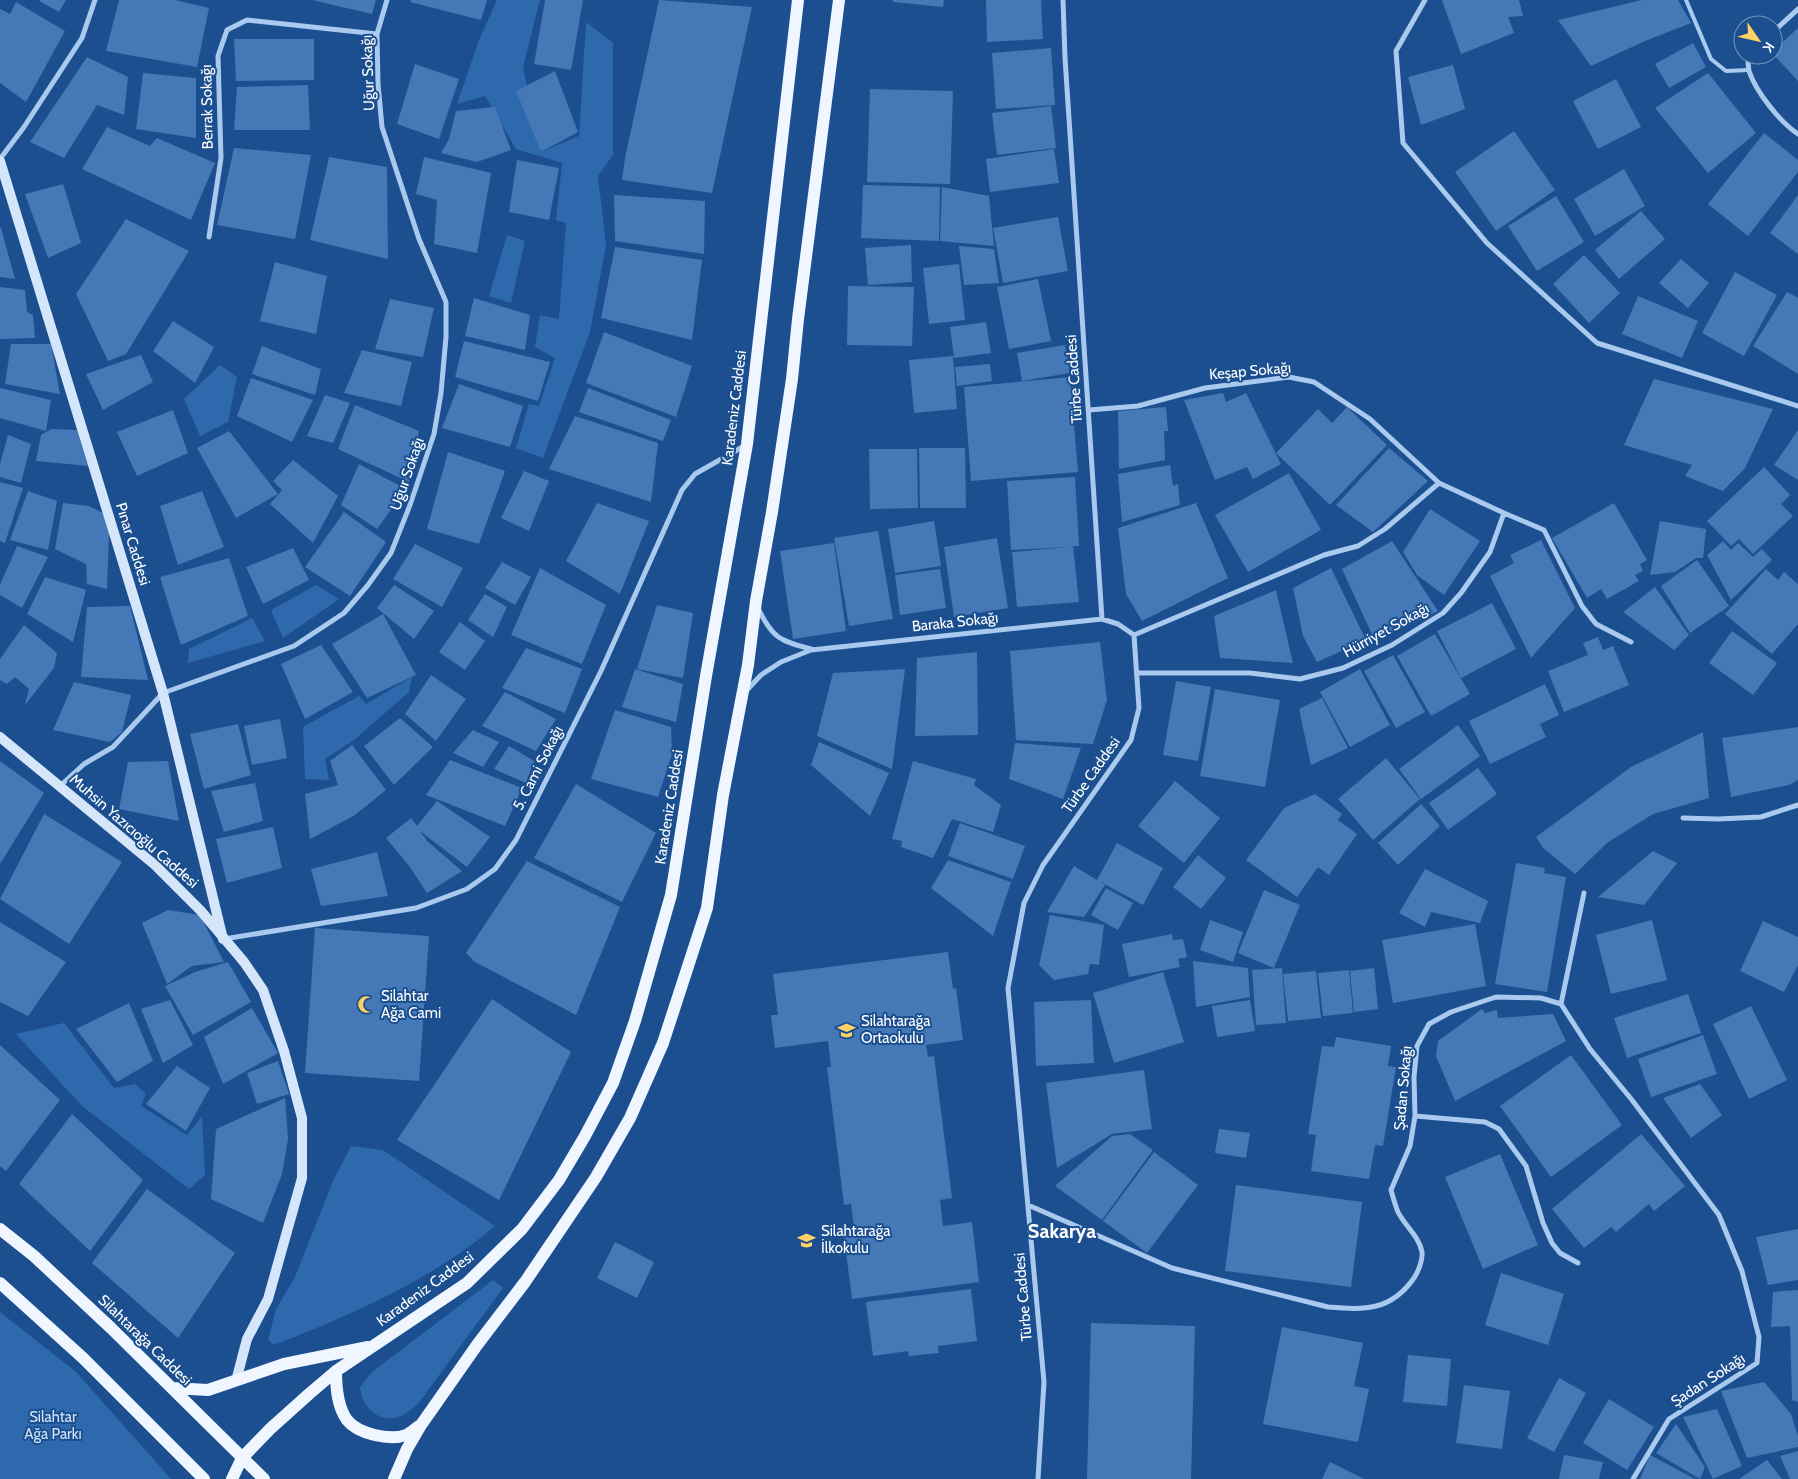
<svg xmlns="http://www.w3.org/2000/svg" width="1798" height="1479" font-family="Cabin,sans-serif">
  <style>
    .green { fill: #2e69ad }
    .building { fill: #4478b7 }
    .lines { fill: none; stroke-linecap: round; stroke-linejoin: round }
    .service { stroke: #a9c9ee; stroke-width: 4 }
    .minor { stroke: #a9c9ee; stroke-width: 5 }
    .secondary { stroke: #d6e6fa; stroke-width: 10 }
    .primary { stroke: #f0f6ff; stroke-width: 12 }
    .labels { text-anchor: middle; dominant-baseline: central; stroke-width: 4; stroke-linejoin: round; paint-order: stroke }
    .street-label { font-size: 15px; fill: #fff; stroke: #1b4f8f }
    .poi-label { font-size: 15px; fill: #fff; stroke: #1b4f8f; text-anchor: start }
    .park-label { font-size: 15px; fill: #cfe3fa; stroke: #1b4f8f }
    .district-label { font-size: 20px; font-weight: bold; fill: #fff; stroke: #1b4f8f }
  </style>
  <rect width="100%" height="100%" fill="#1b4f8f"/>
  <!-- green -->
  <path class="green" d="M497,0H540L523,67L541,152L579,136L586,22L613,43V155L598,176L606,245L590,332L543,458L516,448L529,404L539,406L555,358L535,347L540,315L559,319L566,223L556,220L562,163L516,149L485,96L457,104L479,40Z
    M507,235L525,241L511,303L489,296Z
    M220,365L237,377L228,422L200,436L184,399Z
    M316,585L339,599L283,638L271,610Z
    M252,618L265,641L188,663L189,649Z
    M412,677L409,692L354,740L325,759L329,780L305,779L303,727L359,696L366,704Z
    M64,1023L114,1088L135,1084L146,1094L141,1106L187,1135L202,1116L205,1175L189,1189L82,1106L16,1034Z
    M351,1146L383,1150L495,1226C432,1280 351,1315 274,1345L268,1340L276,1309L295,1277L333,1181Z
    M493,1280L503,1288L418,1404C412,1409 406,1415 398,1417C378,1423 361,1406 360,1387L372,1372Z
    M0,1312L76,1372L171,1479H0Z"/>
  <!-- building -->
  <path class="building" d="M40,0H66L59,12L39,1Z
    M119,0H175L209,8L197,67L106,51Z
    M312,0H376L372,14Z
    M411,0H487L481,20L410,2Z
    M545,0H583L571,70L534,64Z
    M659,0L752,7L712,193L622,180L625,158Z
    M893,0H944L943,7L893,2Z
    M986,0H1041L1043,39L987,42Z
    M1442,0H1519L1523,16L1508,17L1514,33L1461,54Z
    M1642,0H1678L1691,23L1645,41L1591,66L1558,20Z
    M16,2L65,31L26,102L0,83V9L10,14Z
    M1798,28V81L1773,54V51Z
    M234,39H314V80L236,81Z
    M1693,43L1706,67L1669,88L1655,64Z
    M1051,48L1055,105L996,109L992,53Z
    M87,57L128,77L124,115L97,105L64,158L30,142Z
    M415,64L459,79L439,139L397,124Z
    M1453,65L1465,109L1421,125L1408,77Z
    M555,71L578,132L541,152L516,91Z
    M143,73L196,78V138L136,129Z
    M1708,73L1756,133L1708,173L1655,108Z
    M1616,79L1641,127L1598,149L1573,101Z
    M308,85L310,130H234L237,87Z
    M870,89L953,91L950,184L867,182Z
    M1051,106L1056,148L997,155L992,113Z
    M495,107L511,150L477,162L441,153L449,139L456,111Z
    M107,127L150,146L157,138L215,163L191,220L82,169Z
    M1514,131L1555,190L1496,231L1455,172Z
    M1764,133L1798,160V172L1748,236L1708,204Z
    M234,148L311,155L295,239L217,225Z
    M1054,149L1059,183L990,192L986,159Z
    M329,157L387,167L388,259L310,240Z
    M424,157L491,173L477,253L434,244L437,200L416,194Z
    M517,160L559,168L549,220L509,212Z
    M1624,169L1645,206L1595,236L1574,199Z
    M63,184L81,243L48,258L25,194Z
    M863,185L940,187L939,241L861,238Z
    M942,187L989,196L994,246L940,241Z
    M614,195L705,201L704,254L615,241Z
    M1798,195V254L1770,233Z
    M1556,196L1584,242L1537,271L1508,226Z
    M1641,211L1665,239L1619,279L1595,250Z
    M1058,217L1068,271L1003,283L993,228Z
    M126,219L189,251L126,354L108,361L76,294Z
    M0,228H1L15,279L0,277Z
    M911,245L912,282L868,285L865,248Z
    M959,246L994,249L999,283L964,285Z
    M615,247L702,260L692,340L601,318Z
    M1584,255L1620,293L1589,323L1553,284Z
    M1681,259L1709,283L1688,308L1659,283Z
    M275,262L327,276L316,334L260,321Z
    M959,264L965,320L929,324L923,268Z
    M1735,272L1777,295L1744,356L1702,333Z
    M1038,279L1051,341L1009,349L997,287Z
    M848,286L914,287L912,346L847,345Z
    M0,287L25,290L27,312L33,315L35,338L0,339Z
    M1787,292L1798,298V374L1753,346Z
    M1638,296L1698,321L1682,358L1622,334Z
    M474,298L530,315L525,350L465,336Z
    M390,299L434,308L423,357L375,349Z
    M173,321L214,347L195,383L153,351Z
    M986,322L991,353L954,358L950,327Z
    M604,332L692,366L676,417L586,383Z
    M464,341L550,362L538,401L455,377Z
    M11,344H51L60,394L5,384Z
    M1065,345L1070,373L1022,381L1017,353Z
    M262,346L321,369L315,395L252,374Z
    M362,350L412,362L401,406L344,393Z
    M141,355L153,382L103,410L86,374Z
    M953,356L957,409L914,413L909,360Z
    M990,364L992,381L957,386L955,367Z
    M1070,377L1078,472L971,481L964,387Z
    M251,378L313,400L292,442L237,416Z
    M1654,379L1773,409L1745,468L1723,491L1685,476L1692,465L1624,445Z
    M459,384L523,406L510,447L442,428Z
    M0,388L51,400L46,431L0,418Z
    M588,388L671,420L663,441L579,412Z
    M1223,393L1226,402L1246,393L1281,464L1253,479L1247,467L1215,480L1184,400Z
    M325,395L350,403L333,443L307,436Z
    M355,405L419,431L409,482L338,449Z
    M1166,407L1168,431H1164L1165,460L1119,469L1118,411Z
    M1347,407L1387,445L1330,505L1276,453L1318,409L1332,423Z
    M173,410L188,453L137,476L117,432Z
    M575,416L658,443L651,502L549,469Z
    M51,429L77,430L88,466L36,461L41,435Z
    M1798,430V480L1774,465Z
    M229,431L278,494L236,518L197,448Z
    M8,435L31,444L21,483L0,477V464Z
    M919,448H965L966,508H920Z
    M1389,448L1428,481L1373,532L1336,505Z
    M869,449H917L918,508L870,509Z
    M448,452L505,471L479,544L427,529Z
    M293,460L338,496L313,543L270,504L282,490L273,481Z
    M359,464L406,489L377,529L341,505Z
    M1170,465L1173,486L1178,484L1180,505L1122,522L1118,474Z
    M1764,467L1790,495L1781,504L1793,516L1753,554L1739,539L1731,546L1707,521Z
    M524,471L549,481L529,531L501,518Z
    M1289,473L1321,530L1248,572L1215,515Z
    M1075,477L1079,546H1073L1079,602L1017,607L1012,552L1068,547L1011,550L1007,481Z
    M0,482L23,488L5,543L0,541Z
    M28,491L57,501L48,550L10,540Z
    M202,491L224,547L178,565L160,506Z
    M63,503L89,506L103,513L109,534L107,589L87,584L86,564L55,549Z
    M597,503L649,521L620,594L566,561Z
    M1196,503L1228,578L1142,621L1126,594L1118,528Z
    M1614,503L1647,560L1640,564L1643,571L1635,575L1639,581L1607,599L1601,589L1587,598L1552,538Z
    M1430,509L1480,541L1444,595L1417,575L1403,552Z
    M344,512L386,542L350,596L305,567Z
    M934,521L941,566L895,573L888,529Z
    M1660,521L1706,529L1703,558H1696L1675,572L1650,575Z
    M878,531L893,619L849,626L834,538Z
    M997,538L1008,608L954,617L944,547Z
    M1541,540L1575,608L1531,658L1490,576L1514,563L1510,555Z
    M1392,541L1438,611L1375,641L1342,569Z
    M1723,541L1731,550L1738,543L1753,557L1762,549L1772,560L1731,600L1707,555Z
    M834,543L846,631L793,639L780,551Z
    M415,544L463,568L442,607L393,579Z
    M17,546L48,557L22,608L0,595V585Z
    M293,548L309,580L263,604L246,567Z
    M229,558L248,616L181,645L160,577Z
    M1697,560L1729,606L1690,633L1661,586Z
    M502,562L531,577L515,605L485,588Z
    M540,568L606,605L582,664L511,635Z
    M1331,568L1366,640L1317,662L1303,636L1293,588Z
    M940,569L946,608L900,615L895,575Z
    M1766,569L1778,580L1784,572L1798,584V624L1772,654L1725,614Z
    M45,577L86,590L73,642L27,614Z
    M394,585L434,611L414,639L377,608Z
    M1655,587L1689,635L1674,650L1623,612Z
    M1276,590L1293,663L1220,658L1214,616Z
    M485,594L507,607L493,637L468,620Z
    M1492,603L1516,649L1461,678L1437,631Z
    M657,605L693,613L683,678L637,669Z
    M130,606L148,680L81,677L87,607Z
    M383,614L416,675L367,698L332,644Z
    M460,622L485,641L465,670L439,652Z
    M24,625L57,653L54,668L25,705L29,689L15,677L7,684L0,680V659Z
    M1732,631L1777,663L1753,695L1709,663Z
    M1435,634L1470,694L1431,716L1397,656Z
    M1598,637L1603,650L1613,646L1629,685L1564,712L1548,671L1588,655L1583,643Z
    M1100,642L1107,700L1093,744L1016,740L1010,651Z
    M321,645L353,692L305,719L281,664Z
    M526,648L582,669L565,713L502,688Z
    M977,652L978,735L915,736L917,658Z
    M1393,655L1425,712L1396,728L1364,671Z
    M635,669L683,684L676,722L622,707Z
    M905,669L892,769L817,736L833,673Z
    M1360,669L1390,725L1350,747L1320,692Z
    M431,675L466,699L436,741L405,714Z
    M1176,681L1211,687L1198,761L1163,755Z
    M74,682L131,695L122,732L110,742L53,730Z
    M1545,684L1559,715L1540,724L1546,737L1490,764L1469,721Z
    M1215,689L1280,700L1265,787L1200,776Z
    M505,692L556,719L536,751L482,726Z
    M1322,698L1348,748L1311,765L1299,709Z
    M615,710L671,727L672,754L658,797L591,779Z
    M400,718L433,747L394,785L364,746Z
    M280,719L287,758L252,765L244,726Z
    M238,724L251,775L204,789L190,734Z
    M1458,725L1480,756L1421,799L1399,769Z
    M1798,727V780L1789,785L1731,797L1722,738Z
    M473,730L499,742L483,767L453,753Z
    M1703,732L1709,798L1653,814L1607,843L1575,874L1543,848L1536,837L1631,767Z
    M819,742L889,773L870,816L811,765Z
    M1015,743L1081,748L1063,799L1009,779Z
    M352,745L386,790L355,815L310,839L305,794L338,785L330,761Z
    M509,746L534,761L526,783L494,769Z
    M1386,758L1420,799L1373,840L1338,799Z
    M450,760L522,788L505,826L426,795Z
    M0,761L44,793L0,864Z
    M168,761L179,821L119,809L128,762Z
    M913,761L976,779L974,785L1001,805L993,832L952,819L933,858L901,847L902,841L892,839Z
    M1478,768L1497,794L1448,830L1429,803Z
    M1175,781L1220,818L1184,863L1138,826Z
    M255,783L263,821L224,832L211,791Z
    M576,784L656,833L622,902L534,858Z
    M1315,794L1342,814L1338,820L1357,834L1329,875L1318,867L1297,897L1246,860L1284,808Z
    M437,801L490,837L467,867L420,831L427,841L462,871L427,893L410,867L386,838L411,818L417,826Z
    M1421,804L1440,826L1398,865L1378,843Z
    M44,814L122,862L69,944L0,899Z
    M960,823L1025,846L1013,879L948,856Z
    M273,827L282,868L227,883L216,839Z
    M1117,843L1163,868L1143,905L1099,881L1105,885L1084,917L1047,912L1074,866L1097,880Z
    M1653,851L1677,863L1644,905L1598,897Z
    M377,852L388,896L321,906L311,869Z
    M1198,855L1226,878L1201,909L1173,887Z
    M948,860L1011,882L993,936L931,888Z
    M527,861L620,907L576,1015L475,962L466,953Z
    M1516,863L1545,868L1544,873L1566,877L1547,992L1495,984Z
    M1425,869L1488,901L1480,923L1431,912L1425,927L1399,913Z
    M1106,888L1133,903L1118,930L1091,915Z
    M1264,890L1300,905L1274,968L1238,953Z
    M168,910L200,915L224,962L192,966L167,984L142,923Z
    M1050,915L1104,925L1099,965L1090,964L1088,974L1054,980L1039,965Z
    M1210,920L1243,932L1233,962L1200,950Z
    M1652,920L1667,980L1611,994L1596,935Z
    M1763,921L1798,937V965L1784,992L1740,971Z
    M0,922L66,962L28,1016L0,1002Z
    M1475,924L1486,986L1393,1003L1382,940Z
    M315,928L429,936L419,1081L305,1073Z
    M1172,934L1173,940L1183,939L1187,957L1178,959L1180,967L1129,977L1122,944Z
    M948,952L953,989L956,988L963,1040L926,1045L928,1057L934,1056L952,1198L940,1200L943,1226L972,1222L979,1282L852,1299L844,1237L855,1235L851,1204L844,1205L827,1067H831L828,1041L775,1048L771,1015H778L773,974Z
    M1193,961L1248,968L1250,997L1196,1007Z
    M228,962L251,1002L193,1035L165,986L195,972Z
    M1282,968L1286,1023L1256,1025L1252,970Z
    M1374,968L1378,1009L1354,1012L1350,971Z
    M1349,970L1353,1013L1323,1016L1318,973Z
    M1316,971L1321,1018L1288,1021L1283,974Z
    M1163,972L1184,1042L1114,1063L1093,993Z
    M1688,994L1701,1033L1627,1058L1614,1018Z
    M492,999L571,1052L499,1200L397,1140Z
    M170,1000L193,1045L163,1063L141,1009Z
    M1091,1000L1094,1063L1036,1066L1034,1002Z
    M1250,1000L1255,1031L1217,1037L1212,1006Z
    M129,1003L153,1061L117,1082L76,1029Z
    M1751,1006L1787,1080L1749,1099L1713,1024Z
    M252,1008L278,1053L223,1084L204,1037Z
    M1482,1009L1485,1013L1497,1010L1498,1018L1553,1014L1566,1041L1455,1101L1436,1056L1438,1041Z
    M1703,1035L1717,1074L1651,1097L1638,1059Z
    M1336,1037L1391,1046L1388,1066L1396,1067L1383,1146L1375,1145L1369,1179L1311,1171L1316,1135L1308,1134L1322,1046L1334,1047Z
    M0,1045L60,1100L6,1171L0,1166Z
    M1571,1055L1622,1125L1551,1177L1500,1106Z
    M278,1061L289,1094L257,1104L247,1073Z
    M177,1066L210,1088L186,1131L146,1104Z
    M1144,1070L1152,1129L1112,1134L1057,1168L1046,1083Z
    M1700,1084L1722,1115L1691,1138L1663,1098Z
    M285,1098L288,1139L282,1174L263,1223L211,1199L216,1129Z
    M72,1114L143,1180L90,1251L19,1184Z
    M1219,1129L1250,1133L1246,1158L1215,1153Z
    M1130,1134L1153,1150L1102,1220L1055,1186L1112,1136Z
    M1641,1134L1685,1186L1654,1211L1649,1204L1616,1232L1611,1227L1584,1248L1552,1209Z
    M1154,1152L1198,1185L1147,1253L1103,1221Z
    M1500,1154L1538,1245L1483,1269L1445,1177Z
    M1236,1185L1362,1202L1351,1287L1225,1271Z
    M147,1189L235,1253L178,1338L92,1263Z
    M1798,1229V1280L1768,1285L1756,1237Z
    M615,1242L654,1262L637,1298L597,1278Z
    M1501,1273L1564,1294L1548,1345L1485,1325Z
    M971,1289L977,1341L938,1346L939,1353L909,1356L908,1351L873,1356L866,1302Z
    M1798,1290V1402L1792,1400L1790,1326L1771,1327L1773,1292Z
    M1091,1323L1195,1326L1191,1479H1087Z
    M1282,1327L1363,1343L1354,1386L1369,1389L1358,1442L1263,1424Z
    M1408,1355L1451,1359L1447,1406L1403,1402Z
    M1559,1378L1586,1393L1554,1452L1527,1438Z
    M1764,1382L1791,1414L1798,1436V1447L1747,1458L1721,1391Z
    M1464,1385L1510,1391L1502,1449L1456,1443Z
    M1609,1399L1654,1427L1627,1470L1583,1443Z
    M1717,1409L1742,1466L1713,1479L1683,1417Z
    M1676,1424L1705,1467L1700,1479L1656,1453Z
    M1798,1451V1479H1790L1780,1456Z
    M1564,1455L1603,1462L1599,1479H1559Z
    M1650,1455L1695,1479H1640Z
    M1767,1460L1782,1479H1739Z
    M1330,1462L1364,1479H1322Z"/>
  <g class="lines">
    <!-- service -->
    <path class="service" d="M1686,0L1711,59L1726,71L1749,70"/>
    <!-- minor -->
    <path class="minor" d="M1063,0L1065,58L1102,619
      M1425,0L1396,51L1403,143L1487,243L1597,343L1798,406
      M1773,32L1798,9
      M1748,55C1748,60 1748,66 1749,71C1756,92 1780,122 1798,134
      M0,159L24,127L82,38L95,0
      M209,237L221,158L218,56L227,30L247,20L377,34
      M1089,410L1138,406L1205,388L1289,377L1314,382L1370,419L1439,483
      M1504,513L1544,530L1582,606L1596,624L1631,642
      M758,608C772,638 780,641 811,649
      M1134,635L1324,555L1358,546L1385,529L1439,483L1504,513L1490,552L1461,593L1443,613L1392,645L1343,668L1300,679L1250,673H1137
      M746,691L761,675L781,662L811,650L1102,619L1118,624L1134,635L1139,708L1131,740L1043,865L1024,903L1008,988L1044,1382L1038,1479
      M60,786L84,764L113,747L163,693L294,646L344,613L368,585L391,553L410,505L434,434L441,393L446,337V302L419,239L382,127L378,84L377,34L387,0
      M1683,818L1718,819L1761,817L1798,805
      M224,939L416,908L467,889L495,869L516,840L601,671L682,490L695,474L746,445
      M1561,1004L1584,893
      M1415,1116L1485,1122L1499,1129L1526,1166L1543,1223L1552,1243L1560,1253L1578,1263
      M1028,1205L1172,1268L1328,1307C1365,1310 1391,1311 1414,1278C1418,1272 1423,1260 1422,1252C1419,1236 1405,1226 1398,1212C1395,1205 1393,1197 1391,1190L1410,1146L1415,1116L1414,1077L1417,1046L1429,1024L1451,1012L1496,997L1541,998L1561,1004L1590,1049L1632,1100L1719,1215L1742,1271L1759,1337L1757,1363L1669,1419L1633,1479"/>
    <!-- secondary -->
    <path class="secondary" d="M0,161L163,693L223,939
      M0,737L155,865L201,911L244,962L263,990L284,1051L302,1118V1178L268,1299L247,1339L236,1381"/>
    <!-- primary -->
    <path class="primary" d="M0,1229L34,1256L111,1328L264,1479
      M0,1283L83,1358L204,1479
      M336,1371C336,1387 337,1406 347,1420C358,1434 390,1441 406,1435C411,1433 415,1429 419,1426
      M172,1388L208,1390L284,1364L368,1347
      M232,1479L242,1458L270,1429L309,1394L336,1371L467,1283L522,1229L559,1180L585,1136L613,1083L635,1021L671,895L706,676L747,444L798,0
      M394,1479L407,1449L421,1425L477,1345L525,1282L596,1177L630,1118L663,1043L707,908L723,795L748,665L756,601L772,512L792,379L798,319L839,0"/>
  </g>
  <!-- icons -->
  <defs>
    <symbol id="mosque-bare" viewBox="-9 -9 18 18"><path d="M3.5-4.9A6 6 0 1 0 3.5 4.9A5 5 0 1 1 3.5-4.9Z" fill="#ffd166" stroke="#1b4f8f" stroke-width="2.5" paint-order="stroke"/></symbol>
    <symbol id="school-bare" viewBox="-9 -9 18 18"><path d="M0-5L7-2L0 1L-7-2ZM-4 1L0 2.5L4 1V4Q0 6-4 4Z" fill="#ffd166" stroke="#1b4f8f" stroke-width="2.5" paint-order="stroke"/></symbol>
  </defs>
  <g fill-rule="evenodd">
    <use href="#mosque-bare" x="354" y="992" width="25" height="25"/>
    <use href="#school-bare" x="834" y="1018" width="25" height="25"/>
    <use href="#school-bare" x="794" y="1228" width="25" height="25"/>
  </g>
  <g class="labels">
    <!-- street labels -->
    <g class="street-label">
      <text transform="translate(368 73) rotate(-92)">Uğur Sokağı</text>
      <text transform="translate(207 107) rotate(-91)">Berrak Sokağı</text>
      <text transform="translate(1250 371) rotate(-5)">Keşap Sokağı</text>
      <text transform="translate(1074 379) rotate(-94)">Türbe Caddesi</text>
      <text transform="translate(734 408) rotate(-83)">Karadeniz Caddesi</text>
      <text transform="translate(407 474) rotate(-71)">Uğur Sokağı</text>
      <text transform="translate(133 544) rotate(73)">Pınar Caddesi</text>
      <text transform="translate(955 622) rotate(-6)">Baraka Sokağı</text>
      <text transform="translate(1386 630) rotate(-29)">Hürriyet Sokağı</text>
      <text transform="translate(538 768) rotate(-63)">5. Cami Sokağı</text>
      <text transform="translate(1091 775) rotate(-55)">Türbe Caddesi</text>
      <text transform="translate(669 807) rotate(-81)">Karadeniz Caddesi</text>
      <text transform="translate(134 831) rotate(41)">Muhsin Yazıcıoğlu Caddesi</text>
      <text transform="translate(1403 1088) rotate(-85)">Şadan Sokağı</text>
      <text transform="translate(425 1289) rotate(-36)">Karadeniz Caddesi</text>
      <text transform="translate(1023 1297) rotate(-95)">Türbe Caddesi</text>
      <text transform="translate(145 1340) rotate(44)">Silahtarağa Caddesi</text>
      <text transform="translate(1708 1380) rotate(-33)">Şadan Sokağı</text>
    </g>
    <!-- poi labels -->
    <g class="poi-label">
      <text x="381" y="996">Silahtar<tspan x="381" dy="17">Ağa Cami</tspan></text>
      <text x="861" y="1021">Silahtarağa<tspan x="861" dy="17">Ortaokulu</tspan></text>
      <text x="821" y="1231">Silahtarağa<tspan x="821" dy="17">İlkokulu</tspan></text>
    </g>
    <!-- park labels -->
    <g class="park-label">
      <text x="53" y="1417">Silahtar<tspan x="53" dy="17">Ağa Parkı</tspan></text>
    </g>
    <!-- district labels -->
    <g class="district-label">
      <text x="1062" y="1231">Sakarya</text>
    </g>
  </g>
  <!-- north arrow -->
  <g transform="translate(1758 40) rotate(124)"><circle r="24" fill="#1b4f8f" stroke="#7695bc"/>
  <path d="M0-4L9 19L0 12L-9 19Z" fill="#ffd166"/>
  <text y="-8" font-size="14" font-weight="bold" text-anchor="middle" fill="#ffffff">K</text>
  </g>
</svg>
